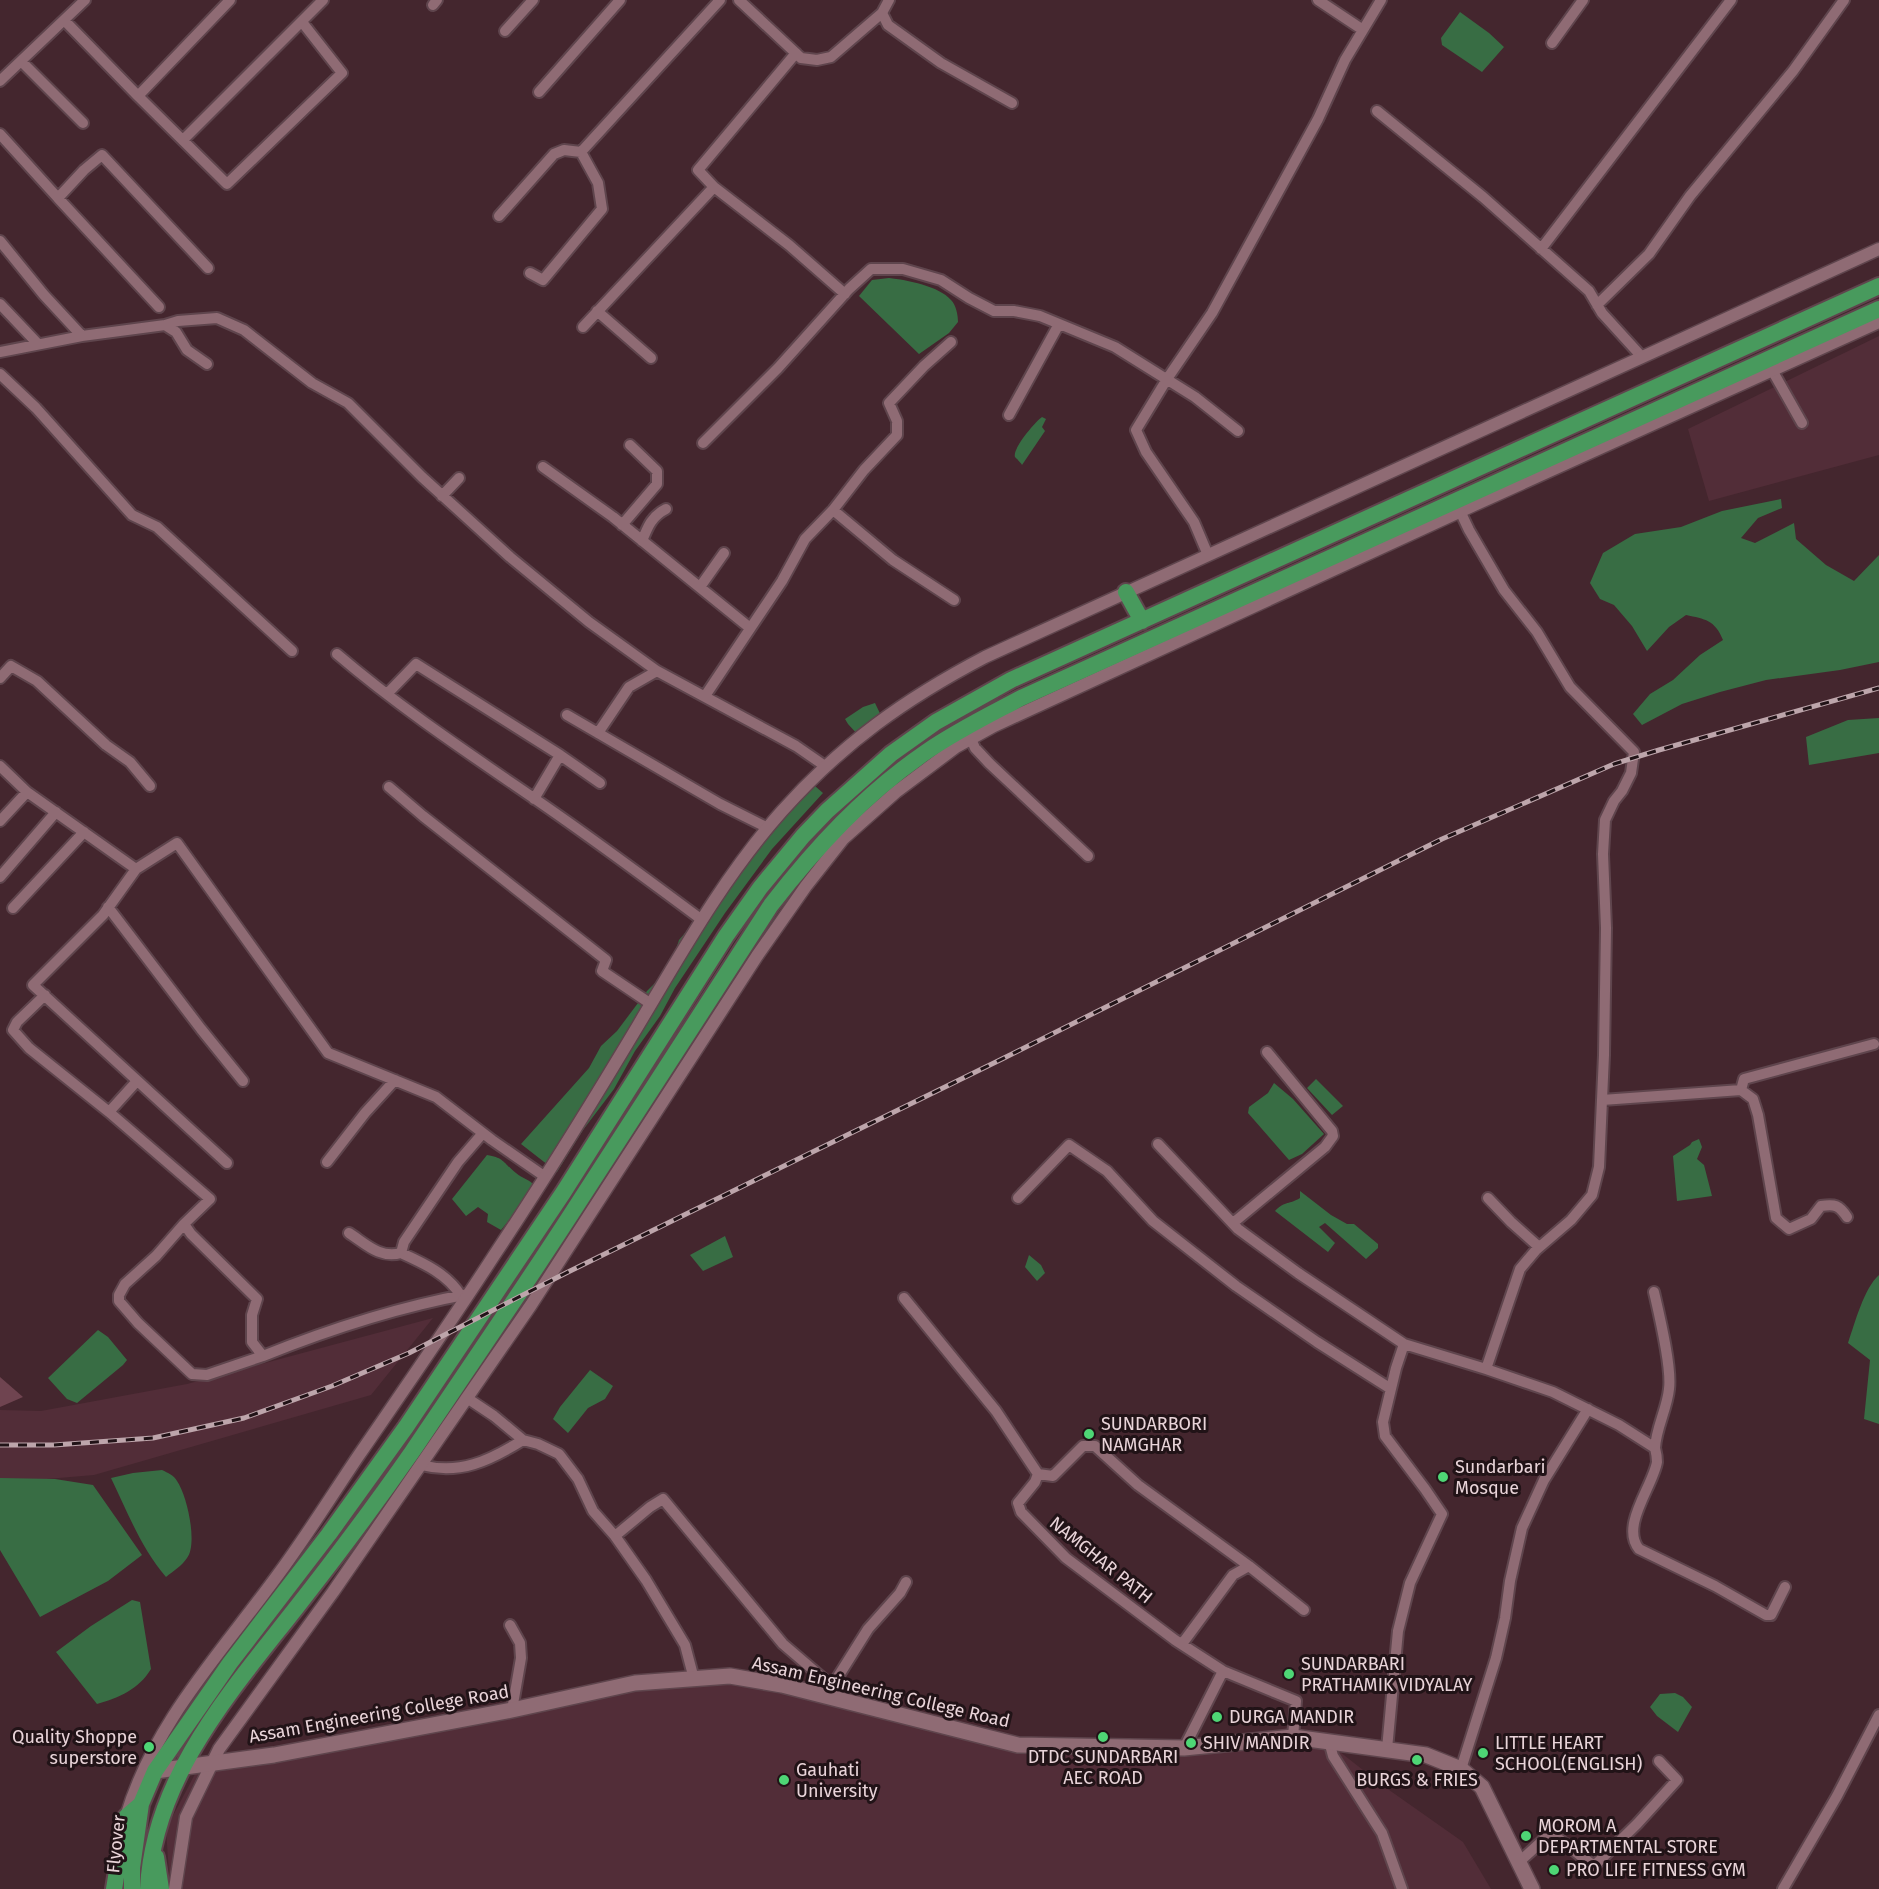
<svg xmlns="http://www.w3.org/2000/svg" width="1879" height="1889" font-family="'Fira Sans',sans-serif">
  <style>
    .built { fill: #522d38 }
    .green { fill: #6f4450 }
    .water { fill: #386d44 }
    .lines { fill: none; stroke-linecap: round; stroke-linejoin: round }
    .minor-casing { stroke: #5f454d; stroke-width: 14 }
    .tertiary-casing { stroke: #5f454d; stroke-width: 15 }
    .secondary-casing { stroke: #5f454d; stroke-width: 18 }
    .trunk-casing { stroke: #5f454d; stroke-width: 20 }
    .minor { stroke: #8f6b74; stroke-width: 10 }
    .tertiary { stroke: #8f6b74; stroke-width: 12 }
    .secondary { stroke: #8f6b74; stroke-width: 15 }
    .trunk { stroke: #489a5d; stroke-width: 16 }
    .rail-casing { stroke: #bda5ab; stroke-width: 5 }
    .rail { stroke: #211317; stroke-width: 3; stroke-dasharray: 9; stroke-linecap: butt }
    .poi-dot { fill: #4ed675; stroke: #211317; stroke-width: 2 }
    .labels { text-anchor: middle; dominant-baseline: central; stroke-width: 6; stroke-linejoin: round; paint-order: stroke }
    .poi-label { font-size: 18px; fill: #e9d4d9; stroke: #211317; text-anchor: start }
    .street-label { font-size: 18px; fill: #e9d4d9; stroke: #211317 }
  </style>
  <rect width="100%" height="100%" fill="#44262e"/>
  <!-- built -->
  <path class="built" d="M1879,336V455L1709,501L1688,429Z
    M433,1318L371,1395L94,1475L0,1483V1410L41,1411L187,1384Z
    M730,1676L1018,1745L1246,1742L1335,1748L1382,1785L1463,1842L1491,1889H170L166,1829L195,1774L274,1755L635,1683Z"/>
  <!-- green -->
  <path class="green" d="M0,1377L23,1397L0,1407Z"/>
  <!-- water -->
  <path class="water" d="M1460,12L1489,33L1504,47L1482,72L1442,45L1441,38Z
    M889,278C907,280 939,286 951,300C956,305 958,315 958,322L949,333L919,354L859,296L872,280Z
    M1042,417L1046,419L1042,427L1045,431L1022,465C1022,464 1016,458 1015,457C1012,449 1035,422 1042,417Z
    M1781,499L1782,508L1758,518L1741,538L1755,543L1794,523L1796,539L1826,565L1854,581L1879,555V662L1840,670L1766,680L1720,692L1682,704L1642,725L1633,714L1650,694L1673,680L1700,655L1723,640C1715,620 1705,619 1686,615L1669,627L1647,651L1632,626L1614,605L1600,599L1590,583L1603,553L1635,534L1681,527L1722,511Z
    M875,703L885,724L859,736L848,724L845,719L863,707Z
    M1879,718V753L1809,765L1806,737L1848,720Z
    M808,780L823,793L772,849L725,913L675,988L660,1016L635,1051L614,1089L583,1130L557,1172L521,1144L589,1068L601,1046L617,1031L647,991L670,968L679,940L755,851Z
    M1316,1079L1343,1106L1332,1115L1307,1088Z
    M1274,1083L1293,1099L1324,1134L1302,1154L1289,1160L1248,1113L1249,1107L1268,1093Z
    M1699,1139L1702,1147L1697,1159L1704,1165L1712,1196L1677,1201L1673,1156L1690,1145L1692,1142Z
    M487,1155C505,1158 503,1163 516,1173C523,1179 528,1178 536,1187L501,1230L487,1222L488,1214L478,1207L466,1216L452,1199Z
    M1300,1191L1331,1215L1347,1224H1354L1378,1244V1248L1366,1259L1325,1223L1319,1227L1335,1243L1328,1252L1275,1211C1286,1200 1289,1205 1300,1198Z
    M725,1236L733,1257L703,1271L690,1255Z
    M1029,1255L1041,1265L1045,1273L1037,1281L1025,1267Z
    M1879,1275V1424L1864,1419L1870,1360L1848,1343C1855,1323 1864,1288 1879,1275Z
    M98,1330L108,1337L127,1360L123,1365L77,1403L67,1399L48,1378Z
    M590,1370L613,1386L605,1399L588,1408L568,1433L553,1419L560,1407Z
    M162,1470C168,1473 174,1475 177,1481C187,1495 198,1544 187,1558C182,1566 173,1571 166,1577C141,1548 128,1513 111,1478L133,1473Z
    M0,1478L55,1479L93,1485L142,1555L108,1581L40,1617L0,1550Z
    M132,1600L140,1602L151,1669C139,1689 119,1698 97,1704L56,1652L91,1626Z
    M1675,1693L1683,1697L1692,1707L1678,1732L1657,1716L1650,1707L1660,1694Z"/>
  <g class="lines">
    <defs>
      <path id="minor" d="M230,0L138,96L227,184L342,73L302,22
        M739,0L801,58L817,60L831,57L882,13
        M889,0L882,13L888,25L941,63L1012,103
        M1318,0L1363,30
        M433,5L437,0
        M64,20L138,96
        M505,31L533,0
        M1552,43L1583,0
        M21,61L83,123
        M0,81L85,0
        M539,92L620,0
        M1377,111L1483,197L1589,291L1602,313L1642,357
        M0,134L58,198L84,170L102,155L208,268
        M183,140L323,0
        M714,187L698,170L796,53
        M58,198L159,307
        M499,216L554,154L564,150L581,152L720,0
        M0,241L44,295L82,336L165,325L176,332L187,350L207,364
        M1541,249L1731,0
        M530,273L543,280L602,209L598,183L581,152
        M0,304L38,344
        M1597,305L1649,254L1690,196L1793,71L1844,0
        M597,311L651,358
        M165,325L178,321L217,318L244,330L312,383L348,403L422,477L510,557L589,622L657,671
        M583,327L714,187L789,245L845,294
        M0,352L82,336
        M1772,370L1802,423
        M0,374L36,408L132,515L157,527L292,651
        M1009,415L1059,324
        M703,443L778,368L849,289L871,269H903L941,280L969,298L994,311H1014L1040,316L1115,347L1195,397L1238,431
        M543,467L613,517L750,628
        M442,496L459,478
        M833,510L893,560L954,600
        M622,525L657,484V471L630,445
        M642,541C648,526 652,516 666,509
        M1208,555L1194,522L1146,452L1136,430L1167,379L1212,313L1318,119L1345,60L1381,0
        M700,587L724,553
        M337,654C399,707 468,753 535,799C592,838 647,879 702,920
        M0,678L11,666L37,681L106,745L130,762L150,786
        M387,694L416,664L560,755L534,799
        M705,696L782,581L805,539L833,510L864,470L897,435V421L889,403L924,366L951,342
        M567,715L720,804L768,828
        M598,733L629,687L657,671L796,746L825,766
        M971,739L975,748L989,763L1088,856
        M560,755L600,783
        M0,766L27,792L136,869L177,843L328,1053L436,1097L492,1140L544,1176
        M389,787L423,816L606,960L602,971L651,1004
        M0,821L27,792
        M136,869L103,915L33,985L227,1163
        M0,877L56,812
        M108,907L201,1029L243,1081
        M13,908L84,832
        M45,995L17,1022L13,1030L29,1048L109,1112
        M137,1081L109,1112L210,1199L184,1224L191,1234L257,1299L252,1315V1342L263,1356C330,1329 398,1307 469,1294
        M1741,1090L1744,1079L1874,1044
        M1602,1100L1741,1090L1753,1099L1758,1115L1776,1218L1789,1229L1811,1219L1821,1206C1835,1204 1839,1205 1847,1217
        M1158,1144L1238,1229L1298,1273L1404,1344
        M327,1162L365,1113L395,1080
        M1018,1198L1069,1145L1107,1171L1153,1221L1236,1286L1317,1342L1391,1389
        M1488,1198L1511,1222L1539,1247
        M1233,1223L1325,1147L1333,1136L1332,1131L1267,1052
        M184,1224L156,1256L125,1284L119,1295V1301L138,1323L192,1374L207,1375L263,1356
        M349,1233C366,1244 380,1259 401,1253C423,1263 448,1274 461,1296
        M401,1253L404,1242L458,1162L483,1133
        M1654,1292C1659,1314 1672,1367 1669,1389C1667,1409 1656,1428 1655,1448
        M904,1298L996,1411L1038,1474L1035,1482L1018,1503L1021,1512L1066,1558L1175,1640L1223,1671L1296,1701L1293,1737
        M1486,1369L1553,1392L1619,1425L1655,1448C1656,1452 1657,1458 1657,1462C1653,1486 1620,1526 1639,1549L1715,1586L1766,1615H1771L1785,1587
        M467,1398L494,1416L523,1440L538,1444L559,1454L578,1479L593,1511L615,1536
        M421,1465C460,1475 489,1461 523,1440
        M1038,1474L1053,1476L1083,1446H1095L1138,1485L1249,1566
        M510,1625L520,1643L521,1658L512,1710
        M1182,1644L1233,1575L1249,1566L1304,1610
        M694,1679L685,1645L646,1580L615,1536L650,1507L663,1499L783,1644L832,1686
        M829,1691L868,1629L900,1593L906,1582
        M1329,1741L1333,1756L1382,1833L1402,1889
        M1184,1748L1223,1671
        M1387,1749L1398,1631L1410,1583L1442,1514L1425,1489L1385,1436L1383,1422L1396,1368L1404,1344L1486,1369L1520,1269L1536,1250L1571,1220L1592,1195L1599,1167L1604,1055L1606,928L1603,854L1605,820L1614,801L1622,791L1631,773L1634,752L1570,687L1537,632L1504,590L1469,530L1460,511
        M1461,1769L1496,1658L1505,1618L1510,1581L1522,1528L1544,1480L1588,1409
        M1519,1862L1551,1833L1594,1866L1637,1824L1677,1780L1659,1761
        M1783,1889L1837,1796L1879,1715"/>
      <path id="tertiary" d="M126,1817C153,1724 221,1653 277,1576C306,1537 332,1495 359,1455C405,1388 451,1322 495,1254C545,1179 593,1101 639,1024C683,950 725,875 782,811C843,743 905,699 985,657L1879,249
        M175,1889L186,1817L219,1749L333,1592L531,1305L757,956L806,886L843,839L896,792L956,747L994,726L1472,506L1879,322"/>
      <path id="secondary" d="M155,1771L274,1755L512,1710L635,1683L730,1676L782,1685L1018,1745L1184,1748L1293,1737L1426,1755L1461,1769L1482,1787L1532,1889"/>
      <path id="trunk" d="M1126,592L1142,621
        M156,1857L161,1889
        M114,1889L126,1817L141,1804L155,1771L230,1663L329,1534L406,1427L563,1193L726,936L760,888L803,836L827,811L891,754L936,722L1011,680L1879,286
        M132,1889V1868L141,1804
        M148,1889C153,1778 231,1691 296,1608C336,1557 375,1505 412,1452C468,1369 525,1286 579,1202C643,1104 706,1004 771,905C816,847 865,794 926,752C956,731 989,715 1021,698L1879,309"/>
    </defs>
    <!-- minor casing -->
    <use href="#minor" class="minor-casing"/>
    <!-- tertiary casing -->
    <use href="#tertiary" class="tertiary-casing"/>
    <!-- secondary casing -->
    <use href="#secondary" class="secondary-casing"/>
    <!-- trunk casing -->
    <use href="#trunk" class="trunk-casing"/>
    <!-- minor -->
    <use href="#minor" class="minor"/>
    <!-- tertiary -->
    <use href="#tertiary" class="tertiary"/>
    <!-- secondary -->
    <use href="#secondary" class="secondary"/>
    <!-- trunk -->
    <use href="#trunk" class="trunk"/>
    <defs>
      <path id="rail" d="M0,1445H54L153,1438L244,1418L332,1386L409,1353L566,1273L1004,1058L1442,839L1614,764L1659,750L1879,688"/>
    </defs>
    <!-- rail casing -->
    <use href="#rail" class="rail-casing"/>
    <!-- rail -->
    <use href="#rail" class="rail"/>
  </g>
  <!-- markers -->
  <g class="poi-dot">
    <circle cx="1089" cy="1434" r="6"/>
    <circle cx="1443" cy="1477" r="6"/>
    <circle cx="1289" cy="1674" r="6"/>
    <circle cx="1217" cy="1717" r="6"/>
    <circle cx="1103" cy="1737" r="6"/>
    <circle cx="1191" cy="1743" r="6"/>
    <circle cx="149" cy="1747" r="6"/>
    <circle cx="1483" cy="1753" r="6"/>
    <circle cx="1417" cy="1760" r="6"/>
    <circle cx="784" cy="1780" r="6"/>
    <circle cx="1526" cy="1836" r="6"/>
    <circle cx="1554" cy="1870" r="6"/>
  </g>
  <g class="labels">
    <!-- poi labels -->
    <g class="poi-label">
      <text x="1101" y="1424">SUNDARBORI<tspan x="1101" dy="21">NAMGHAR</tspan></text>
      <text x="1455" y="1467">Sundarbari<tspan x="1455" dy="21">Mosque</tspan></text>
      <text x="1301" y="1664">SUNDARBARI<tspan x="1301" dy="21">PRATHAMIK VIDYALAY</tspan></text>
      <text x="1229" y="1717">DURGA MANDIR</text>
      <text x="137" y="1737" text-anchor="end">Quality Shoppe<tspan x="137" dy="21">superstore</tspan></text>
      <text x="1203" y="1743">SHIV MANDIR</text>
      <text x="1495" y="1743">LITTLE HEART<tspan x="1495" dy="21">SCHOOL(ENGLISH)</tspan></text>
      <text x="1103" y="1757" text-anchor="middle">DTDC SUNDARBARI<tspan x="1103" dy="21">AEC ROAD</tspan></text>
      <text x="796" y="1770">Gauhati<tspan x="796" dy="21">University</tspan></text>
      <text x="1417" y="1780" text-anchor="middle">BURGS &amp; FRIES</text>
      <text x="1538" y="1826">MOROM A<tspan x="1538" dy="21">DEPARTMENTAL STORE</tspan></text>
      <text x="1566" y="1870">PRO LIFE FITNESS GYM</text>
    </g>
    <!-- street labels -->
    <g class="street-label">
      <text transform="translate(1101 1560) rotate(39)">NAMGHAR PATH</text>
      <text transform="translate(881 1692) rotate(13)">Assam Engineering College Road</text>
      <text transform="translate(379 1714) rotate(-10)">Assam Engineering College Road</text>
      <text transform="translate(116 1844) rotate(-84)">Flyover</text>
    </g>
  </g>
</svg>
